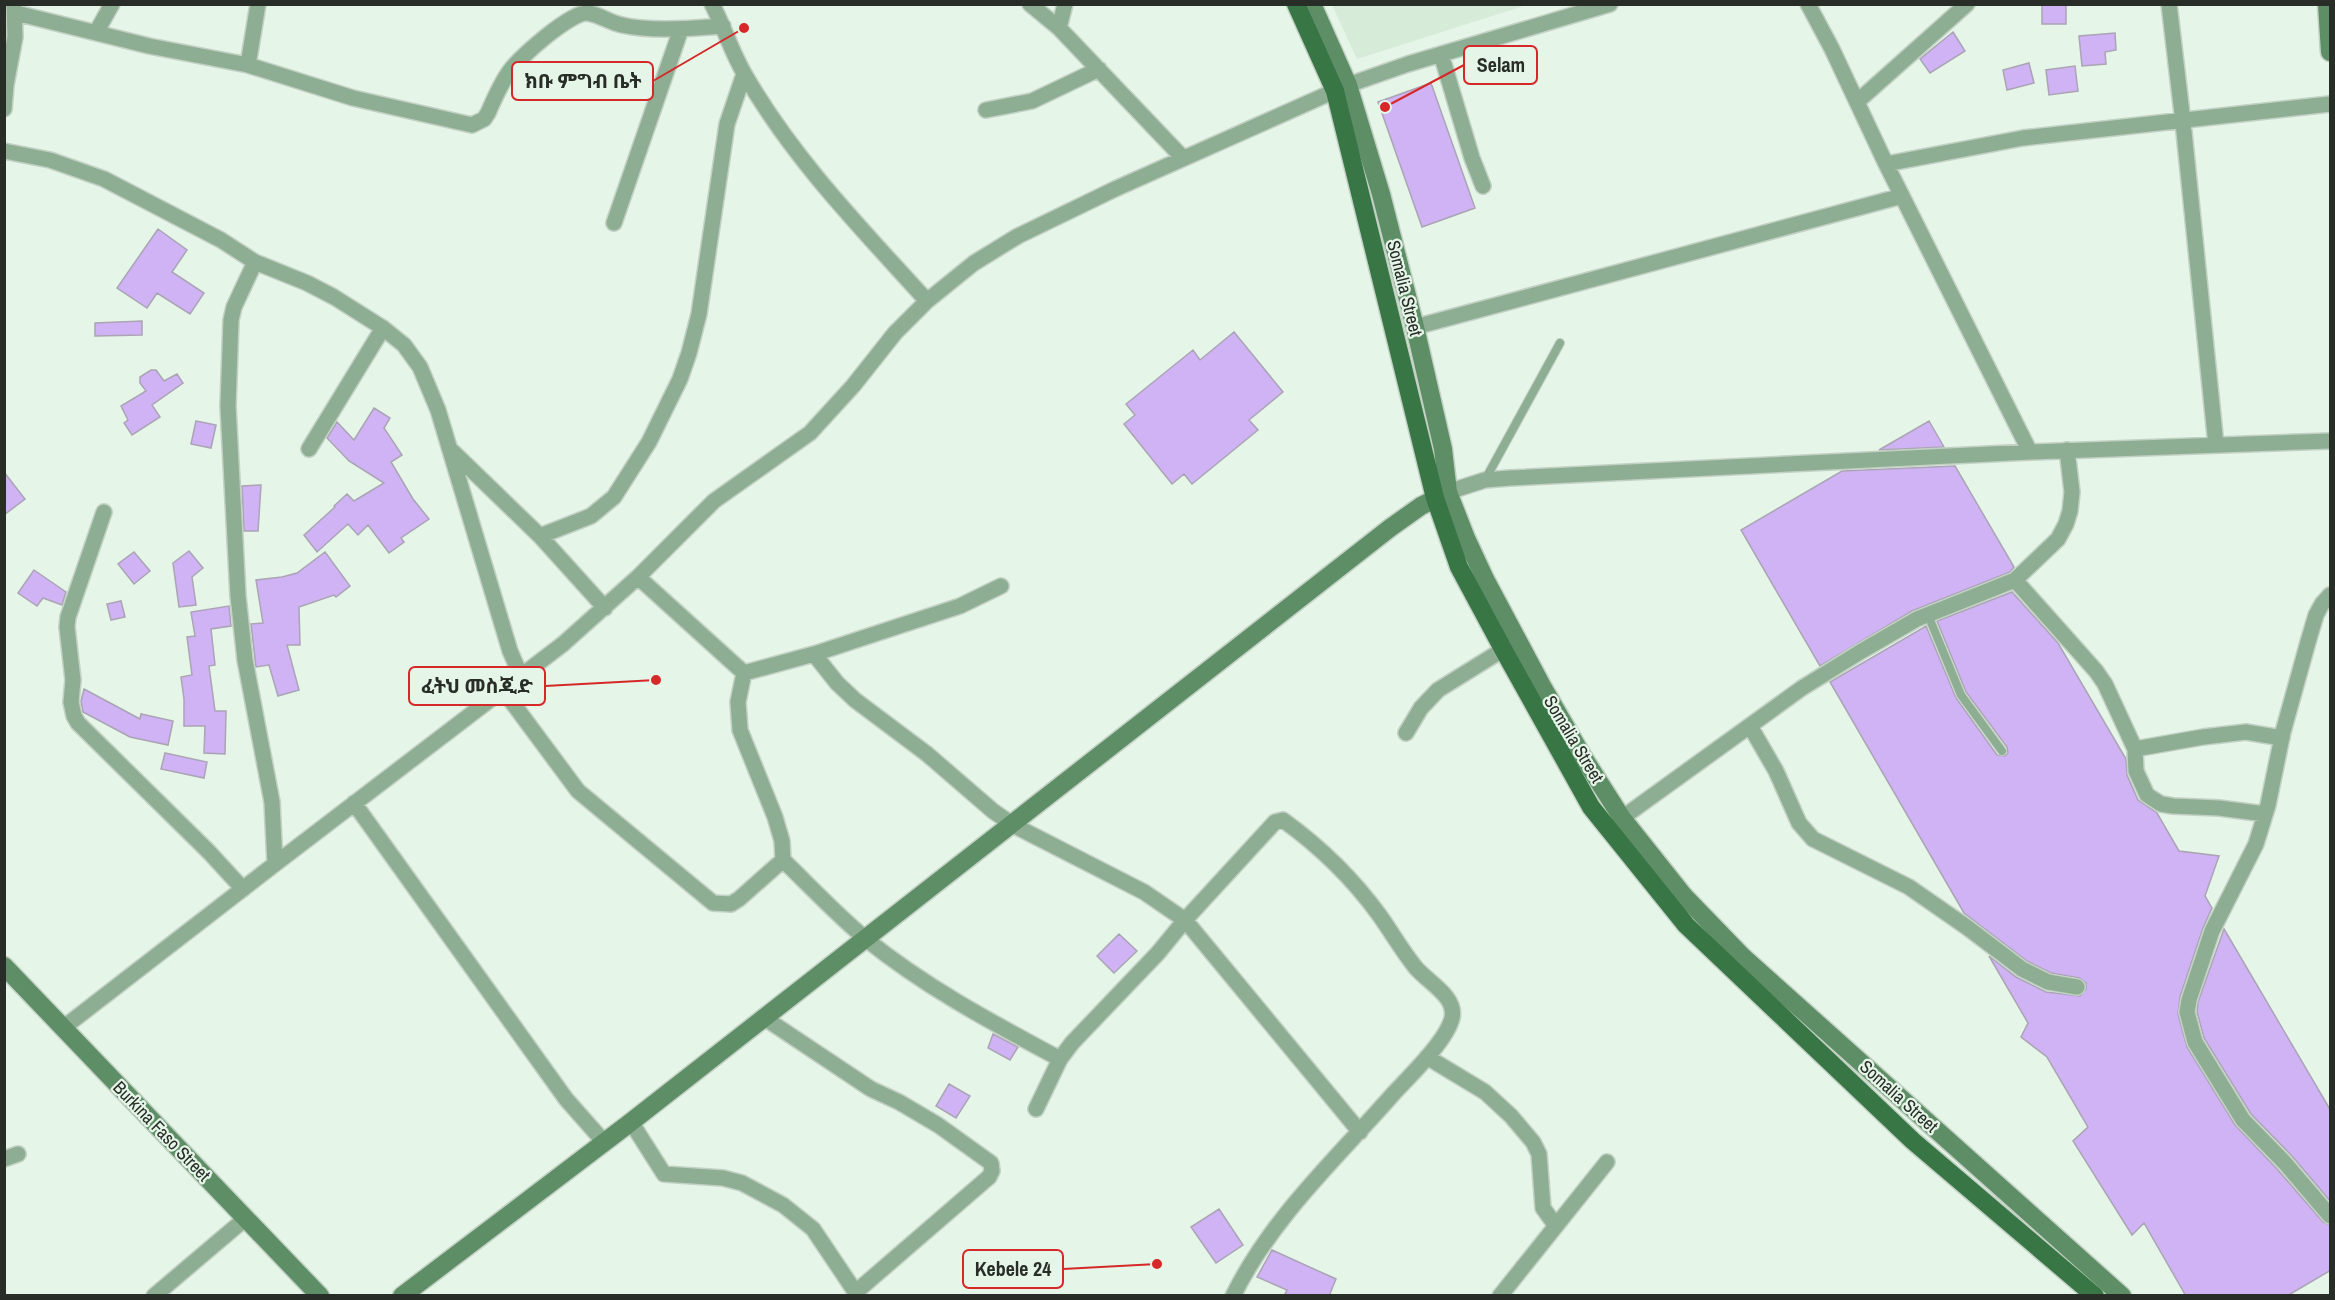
<svg xmlns="http://www.w3.org/2000/svg" width="2335" height="1300" font-family="'Archivo Narrow','Noto Sans Ethiopic',sans-serif">
  <style>
    .built { fill: #d6ecd9 }
    .building { fill: #cfb3f4; stroke: #aaa4b4; stroke-width: 1.5 }
    .lines { fill: none; stroke-linecap: round; stroke-linejoin: round }
    .lane-casing { stroke: #c3d1c5; stroke-width: 10 }
    .street-casing { stroke: #c3d1c5; stroke-width: 18 }
    .secondary-casing { stroke: #c3d1c5; stroke-width: 21 }
    .primary-casing { stroke: #c3d1c5; stroke-width: 21 }
    .lane { stroke: #8eae93; stroke-width: 8 }
    .street { stroke: #8eae93; stroke-width: 15 }
    .secondary { stroke: #5e8e66; stroke-width: 18 }
    .primary { stroke: #387646; stroke-width: 18 }
    .labels { text-anchor: middle; dominant-baseline: central; stroke-width: 4.5; stroke-linejoin: round; paint-order: stroke }
    .street-label { font-size: 18px; fill: #282d28; stroke: #e5f5e7 }
    .leader { fill: none; stroke: #d62828; stroke-width: 2 }
    .callout-dot { fill: #d62828; stroke: #e5f5e7; stroke-width: 2 }
    .callout { fill: #e5f5e7; stroke: #d62828; stroke-width: 2 }
    .callout-label { font-size: 20px; text-anchor: middle; font-weight: bold; fill: #282d28 }
  </style>
  <rect width="100%" height="100%" fill="#e5f5e7"/>
  <!-- built -->
  <path class="built" d="M1332,5H1527L1357,59Z"/>
  <!-- building -->
  <path class="building" d="M2042,4H2066V24H2042Z
    M1953,32L1965,51L1930,73L1920,59Z
    M2115,33L2116,50L2105,52L2106,64L2082,66L2079,36Z
    M2029,63L2034,83L2007,90L2003,70Z
    M2075,66L2078,91L2049,95L2046,70Z
    M1431,83L1475,208L1422,227L1378,102Z
    M158,229L187,250L172,272L204,293L190,314L157,293L147,308L117,288Z
    M142,321V335L95,336V323Z
    M1234,332L1283,392L1249,420L1258,430L1192,484L1184,474L1172,484L1124,424L1135,415L1126,404L1193,350L1200,360Z
    M151,370H156L164,381L177,374L183,383L152,405L160,417L132,435L124,423L128,420L121,406L146,391L140,383V377Z
    M374,408L390,418L384,428L402,455L391,462L413,499L429,519L401,538L404,542L389,553L368,525L358,535L348,524L317,552L304,535L335,507L334,506L347,494L354,501L384,483L349,461L327,438L337,422L354,440Z
    M196,421L216,425L211,448L191,444Z
    M1929,421L1944,447L1879,450Z
    M1955,466L2014,567L2010,572L1912,611L1820,666L1741,530L1842,471Z
    M4,472L25,499L4,515Z
    M261,485L258,531H244L242,486Z
    M189,551L203,568L192,577L196,605L179,607L173,563Z
    M134,552L150,571L134,584L118,564Z
    M325,552L350,586L336,597L334,595L299,607L300,645H287L299,690L278,696L269,665L256,667L251,624L263,623L256,580L282,577L297,573Z
    M34,570L66,592L62,605L43,598L37,606L18,593Z
    M2012,592L2058,643L2126,759L2127,775L2138,800L2157,813L2179,851L2219,856L2205,896L2212,908L2203,928L2180,997L2178,1014L2187,1047L2235,1125L2278,1170L2323,1222L2331,1226V1270L2287,1296H2186L2144,1223L2132,1235L2073,1141L2088,1127L2047,1057L2021,1037L2028,1023L1989,956L2016,977L2046,992L2080,996L2086,989V983L2079,978L2051,973L2027,961L1964,913L1830,682L1926,626L1956,698L1997,755L2005,756L2008,753L2007,747L1966,692L1937,621Z
    M121,601L125,617L111,620L107,604Z
    M229,606L231,626L211,629L215,665L209,666L215,711H226L225,754L204,753L205,726H184V699L181,677L192,675L187,637L195,636L191,612Z
    M84,689L140,719L141,714L173,721L168,745L130,737L83,712L81,701Z
    M165,753L207,762L204,778L161,769Z
    M2224,929L2331,1111V1202L2292,1156L2251,1114L2204,1038L2197,1012L2198,1002Z
    M1119,934L1137,951L1114,973L1097,956Z
    M993,1034L1018,1047L1010,1060L988,1048Z
    M949,1084L970,1096L956,1118L936,1106Z
    M1219,1209L1243,1245L1216,1263L1191,1227Z
    M1272,1250L1336,1279L1329,1296H1284L1287,1290L1257,1277Z"/>
  <g class="lines">
    <defs>
      <path id="lane" d="M1485,480L1560,343
        M1928,615L1961,695L2002,751"/>
      <path id="street" d="M712,4C724,27 732,53 745,75C794,160 862,229 927,301
        M1030,4L1059,28L1183,158
        M1808,4L1832,49L1886,164L2030,452
        M2169,4L2183,122L2216,445
        M16,13L149,46L248,65L353,98L472,125L484,119L488,113C494,99 500,85 509,72C519,58 571,11 588,13C600,15 611,23 622,25C652,32 693,28 723,26
        M1059,28L1065,4
        M97,31L112,4
        M1441,54L1472,158L1483,186
        M248,65L258,4
        M1858,101L1967,4
        M4,109L6,85L15,37L14,4
        M986,110L1032,101L1099,69
        M4,151L50,160L104,179L221,240L255,262L307,283L334,297L383,328L404,345L420,367L438,410L510,651L521,676
        M1886,164L2023,138L2330,104
        M614,223L681,29
        M255,262L234,307L231,320L228,406L238,596L245,660L272,802L275,864
        M1415,327L1902,196
        M309,449L383,328
        M452,451L540,536L605,608
        M1448,492L1485,480L1510,478L2030,452L2330,441
        M104,512L68,617L67,627L73,680L71,702L74,716L78,723L209,852L243,889
        M540,536L591,516L614,497L649,442L680,379L689,353L699,314L727,124L744,74
        M638,577L744,673
        M2015,580L2096,671L2105,684L2135,749L2136,771L2147,795L2161,804L2173,806L2219,808L2265,814
        M2330,595L2322,604L2316,615L2308,642L2283,732L2268,805L2256,844L2212,931L2189,1000L2187,1012L2195,1042L2243,1120L2285,1163L2330,1216
        M814,654L837,683L855,700L927,754L993,811L1013,825L1144,892L1185,920L1360,1132
        M744,673L738,702L740,730L775,817L782,841L783,860C810,886 837,915 866,939C925,987 993,1023 1060,1059
        M744,673L814,654L960,606L1001,586
        M503,690L578,791L713,903L731,904L739,899L783,860
        M1750,726L1776,771L1799,823L1813,839L1909,887L1968,928L2022,969L2048,982L2077,987
        M1406,733L1421,708L1438,690L1512,644
        M2135,749L2203,737L2246,732L2282,738
        M354,803L566,1099L604,1142
        M1622,818L1802,688L1860,652L1917,619L2015,580L2058,539L2066,524L2070,511L2072,492L2067,450
        M763,1017L871,1089L899,1102L938,1125L991,1163L992,1171L989,1177L857,1291
        M63,1028L275,864L563,644L638,577L714,501L810,433L853,386L895,333L927,301L974,263L1018,236L1115,189L1348,85L1408,64L1610,4
        M1427,1057L1485,1092L1511,1116L1533,1142L1539,1154L1543,1208L1556,1226
        M1036,1109L1060,1059L1072,1043L1158,953L1185,920L1275,822L1283,820C1319,846 1354,880 1380,916C1392,933 1403,952 1416,968C1428,982 1457,997 1452,1018C1447,1040 1410,1076 1394,1093C1337,1158 1272,1217 1233,1296
        M631,1122L664,1174L723,1178L742,1183L783,1205L813,1229L858,1296
        M4,1159L18,1154
        M154,1296L246,1218
        M1500,1296L1607,1162"/>
      <path id="secondary" d="M1312,4L1348,85L1381,194L1415,327L1443,449L1448,492L1466,538L1485,579L1542,686L1583,757L1622,818L1684,896L1743,957L2122,1296
        M2327,4L2330,52
        M4,966L320,1296
        M402,1296L631,1122L1390,528L1421,506L1448,492"/>
      <path id="primary" d="M1296,4L1335,91L1435,498L1459,567L1503,649L1591,807L1686,925L1913,1141L2095,1296"/>
    </defs>
    <!-- lane casing -->
    <use href="#lane" class="lane-casing"/>
    <!-- street casing -->
    <use href="#street" class="street-casing"/>
    <!-- secondary casing -->
    <use href="#secondary" class="secondary-casing"/>
    <!-- primary casing -->
    <use href="#primary" class="primary-casing"/>
    <!-- lane -->
    <use href="#lane" class="lane"/>
    <!-- street -->
    <use href="#street" class="street"/>
    <!-- secondary -->
    <use href="#secondary" class="secondary"/>
    <!-- primary -->
    <use href="#primary" class="primary"/>
  </g>
  <g class="labels">
    <!-- street labels -->
    <g class="street-label">
      <text transform="translate(1405 288) rotate(76)">Somalia Street</text>
      <text transform="translate(1574 739) rotate(59)">Somalia Street</text>
      <text transform="translate(1899 1096) rotate(42)">Somalia Street</text>
      <text transform="translate(162 1131) rotate(46)">Burkina Faso Street</text>
    </g>
  </g>
  <!-- callouts -->
  <path class="leader" d="M1385 107L1464 65M744 28L653 81M656 680L545 686M1157 1264L1063 1269"/>
  <g class="callout-dot">
    <circle cx="1385" cy="107" r="6"/>
    <circle cx="744" cy="28" r="6"/>
    <circle cx="656" cy="680" r="6"/>
    <circle cx="1157" cy="1264" r="6"/>
  </g>
  <g class="callout">
    <rect x="1464" y="46" width="73" height="38" rx="6"/>
    <rect x="512" y="62" width="141" height="38" rx="6"/>
    <rect x="409" y="667" width="136" height="38" rx="6"/>
    <rect x="963" y="1250" width="100" height="38" rx="6"/>
  </g>
  <g class="callout-label">
    <text x="1501" y="72">Selam</text>
    <text x="583" y="88">ክቡ ምግብ ቤት</text>
    <text x="477" y="693">ፈትህ መስጂድ</text>
    <text x="1013" y="1276">Kebele 24</text>
  </g>
  <!-- border -->
  <rect width="2335" height="1300" fill="none" stroke="#282d28" stroke-width="12"/>
</svg>
